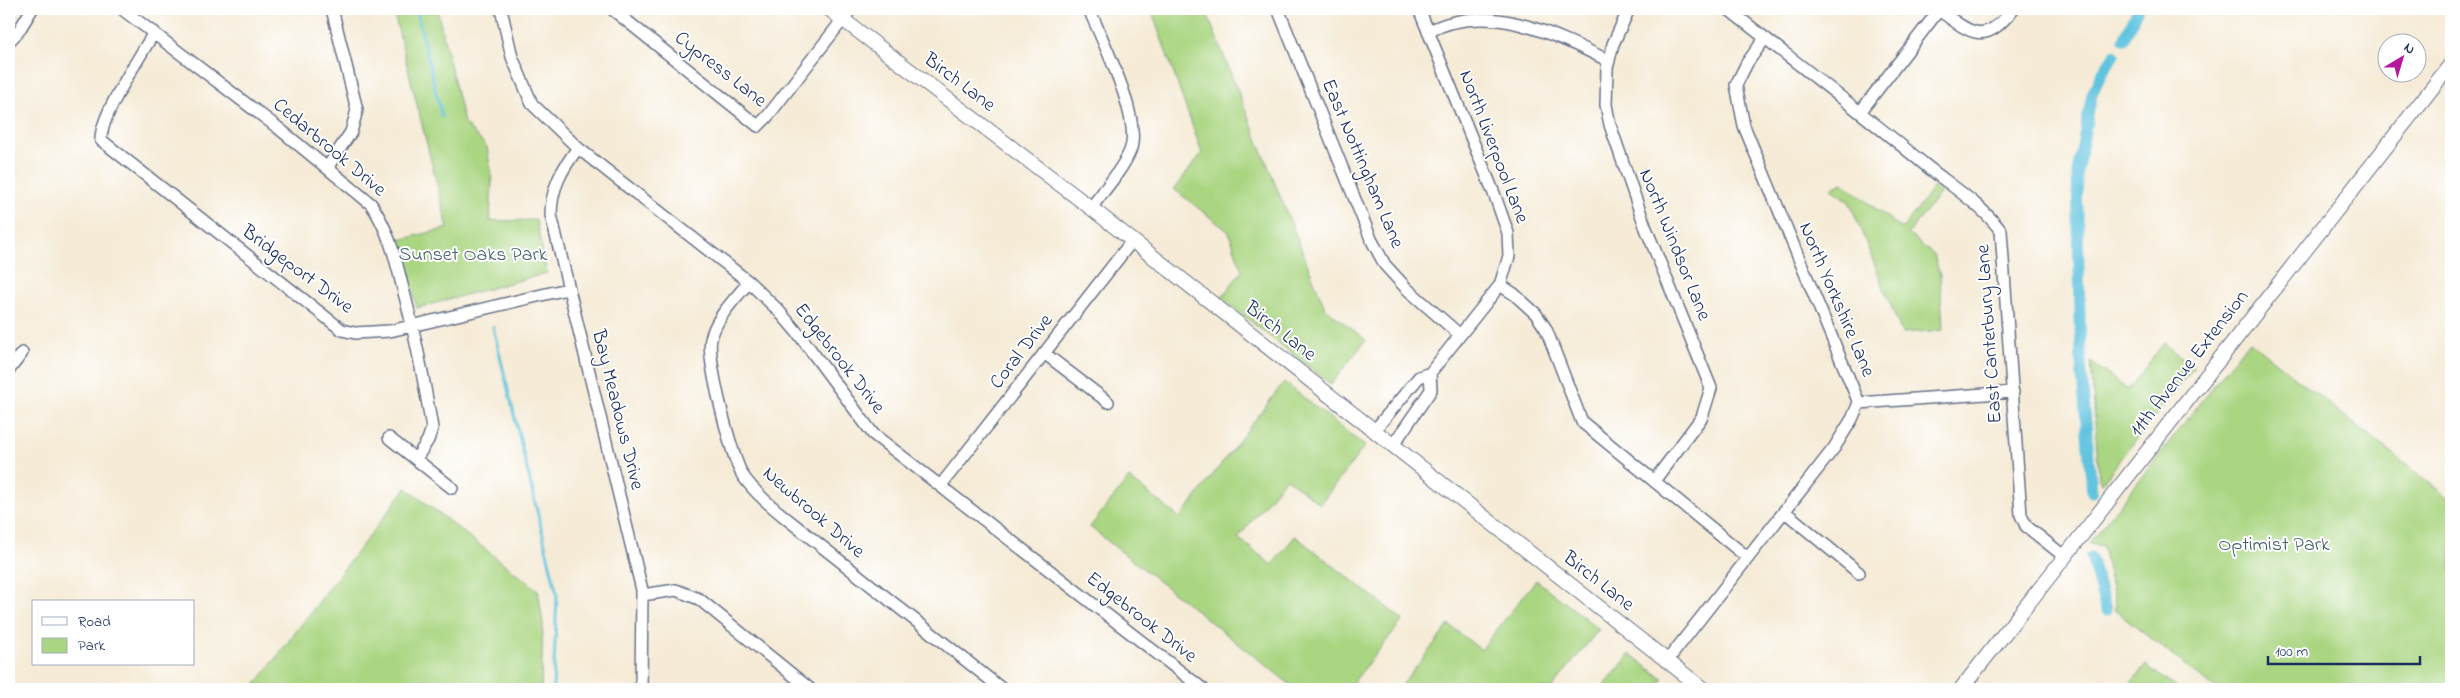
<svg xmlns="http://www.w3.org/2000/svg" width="2460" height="698" font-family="'Indie Flower',sans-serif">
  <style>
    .green { fill: #aad682; stroke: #628270 }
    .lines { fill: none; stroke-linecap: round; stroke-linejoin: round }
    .stream { stroke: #61c3df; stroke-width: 3 }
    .canal { stroke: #61c3df; stroke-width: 11 }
    .minor-casing { stroke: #677188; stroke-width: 14 }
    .tertiary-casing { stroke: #677188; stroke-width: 16 }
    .minor { stroke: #fff; stroke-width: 11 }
    .tertiary { stroke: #fff; stroke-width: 14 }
    .labels { text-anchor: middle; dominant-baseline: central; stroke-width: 4; stroke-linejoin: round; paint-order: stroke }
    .street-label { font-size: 20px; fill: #1b2f5e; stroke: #fff }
    .park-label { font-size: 20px; fill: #466169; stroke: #fff }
  </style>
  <rect width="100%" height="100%" fill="#fff"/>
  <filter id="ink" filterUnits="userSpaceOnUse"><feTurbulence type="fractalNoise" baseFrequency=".02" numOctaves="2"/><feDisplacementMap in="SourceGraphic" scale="10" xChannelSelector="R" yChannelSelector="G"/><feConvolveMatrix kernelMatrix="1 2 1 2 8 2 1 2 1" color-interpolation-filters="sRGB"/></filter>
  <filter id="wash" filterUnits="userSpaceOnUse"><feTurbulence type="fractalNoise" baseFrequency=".0096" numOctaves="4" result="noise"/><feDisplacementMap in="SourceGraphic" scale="20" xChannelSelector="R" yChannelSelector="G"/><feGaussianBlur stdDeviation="1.12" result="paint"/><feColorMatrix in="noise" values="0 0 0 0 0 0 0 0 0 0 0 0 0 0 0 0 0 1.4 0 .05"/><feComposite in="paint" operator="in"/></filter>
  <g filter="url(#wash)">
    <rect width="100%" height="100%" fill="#f5ebd6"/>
    <!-- green -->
    <path class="green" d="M393,9H437L464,123L487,147L492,180L490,221L536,220L547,273L417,308L399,240L448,228Z
      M1151,9H1205L1325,308L1366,340L1331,384L1221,298L1242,271L1229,232L1174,189L1202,153Z
      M1843,183L1902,229L1934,187L1941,192L1908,234L1934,255L1940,275L1943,330L1902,333L1850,203L1831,188Z
      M2249,341L2451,500V689H2216L2114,610L2116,607L2103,546L2089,544Z
      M2164,343L2194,367L2102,483L2099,478L2091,362L2128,390Z
      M1284,382L1365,446L1320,504L1286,478L1238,538L1272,565L1295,536L1403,620L1351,685L1356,689H1296L1090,527L1129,478L1180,518Z
      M406,488L538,590L543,623L541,689H252Z
      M1536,580L1599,629L1551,689H1399L1449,625L1481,650Z
      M1630,654L1663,679L1655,689H1602Z
      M2146,665L2177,689H2126Z"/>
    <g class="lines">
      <!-- stream -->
      <path class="stream" d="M416,9L442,117
        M493,327L557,594L553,689"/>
      <!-- canal -->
      <path class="canal" d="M2124,39L2138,9
        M2092,492L2081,364L2077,173L2092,94L2102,73L2114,55
        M2091,557L2106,610"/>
    </g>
  </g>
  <g filter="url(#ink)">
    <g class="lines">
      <defs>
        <path id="minor" d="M122,9L277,127L371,204C388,229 395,256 402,285C415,333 424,380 432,428L428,440L416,459
          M501,9L512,57L532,104L578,148L749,282L778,310L801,337L873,434L1203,689
          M612,9L758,126L767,117L851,9
          M1089,9C1102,40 1143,120 1130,151C1121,172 1104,190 1091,208
          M1278,9L1371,239L1385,265L1406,288L1460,335
          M1629,9L1613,44L1607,68L1606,105L1610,125L1645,226L1711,388L1702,417L1654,481
          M1728,9C1794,61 1860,111 1924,164C1951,186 1981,204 2001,231L2021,515L2026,526L2065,557
          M1938,9C1970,33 1984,47 2013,9
          M154,32C141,56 100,115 101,140L342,330L355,333L390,331L567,289
          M1428,32C1487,0 1555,34 1609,61
          M9,41L18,32L32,9
          M1861,111L1939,10
          M578,148C562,169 551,188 551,215L642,590L641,689
          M327,168L351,132L357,110L332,9
          M749,282C735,299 716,317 711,339C706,358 732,459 743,476C755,493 771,506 787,519L1002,689
          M1500,285L1514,294L1536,314L1546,329L1582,422L1748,558
          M1044,353L1108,402
          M9,370L22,353
          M1859,403L2013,392
          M1374,431L1419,377L1430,373L1500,285L1509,256L1508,233L1495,196L1419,9
          M389,438L452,488
          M1393,445L1431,390L1430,373
          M941,485L1132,241
          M1784,511L1859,573
          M642,595L676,590L699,599L810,689
          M1667,661L1834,448L1852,419L1859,403L1744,126L1736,85L1747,63L1765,38"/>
        <path id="tertiary" d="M829,9L1091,208L1703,689
          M1961,689L2451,64"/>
      </defs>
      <!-- minor casing -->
      <use href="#minor" class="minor-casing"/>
      <!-- tertiary casing -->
      <use href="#tertiary" class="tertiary-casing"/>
      <!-- minor -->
      <use href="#minor" class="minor"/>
      <!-- tertiary -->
      <use href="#tertiary" class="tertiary"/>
    </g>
  </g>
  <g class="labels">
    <!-- street labels -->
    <g class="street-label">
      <text transform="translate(720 70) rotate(38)">Cypress Lane</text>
      <text transform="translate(959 83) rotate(37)">Birch Lane</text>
      <text transform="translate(1493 147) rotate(69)">North Liverpool Lane</text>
      <text transform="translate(329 148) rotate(40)">Cedarbrook Drive</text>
      <text transform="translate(1362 164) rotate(67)">East Nottingham Lane</text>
      <text transform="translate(1674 245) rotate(68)">North Windsor Lane</text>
      <text transform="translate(297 270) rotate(37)">Bridgeport Drive</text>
      <text transform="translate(1836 300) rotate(67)">North Yorkshire Lane</text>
      <text transform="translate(1280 332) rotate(38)">Birch Lane</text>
      <text transform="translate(1990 334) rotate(-94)">East Canterbury Lane</text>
      <text transform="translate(1022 352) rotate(-52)">Coral Drive</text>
      <text transform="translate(839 359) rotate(52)">Edgebrook Drive</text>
      <text transform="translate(2190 364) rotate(-52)">11th Avenue Extension</text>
      <text transform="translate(617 410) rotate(76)">Bay Meadows Drive</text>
      <text transform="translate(813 513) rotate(41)">Newbrook Drive</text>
      <text transform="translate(1598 582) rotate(38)">Birch Lane</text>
      <text transform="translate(1141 618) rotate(38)">Edgebrook Drive</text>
    </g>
    <!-- park labels -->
    <g class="park-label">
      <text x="473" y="255">Sunset Oaks Park</text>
      <text x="2274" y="545">Optimist Park</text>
    </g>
  </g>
  <!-- margin -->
  <rect width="2460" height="698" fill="none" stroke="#fff" stroke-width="30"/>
  <!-- legend -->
  <rect x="32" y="600" width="162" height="65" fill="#ffffff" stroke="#a4acbf"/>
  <rect x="42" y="617" width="25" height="8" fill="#ffffff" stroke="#a4acbf"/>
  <text x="78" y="626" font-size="15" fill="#1b2f5e">Road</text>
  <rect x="42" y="638" width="25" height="15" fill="#aad682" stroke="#a4acbf"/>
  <text x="78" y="650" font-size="15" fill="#1b2f5e">Park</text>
  <!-- north arrow -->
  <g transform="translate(2402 58) rotate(38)"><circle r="24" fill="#ffffff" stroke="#a4acbf"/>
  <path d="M0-4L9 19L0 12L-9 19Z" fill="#b5179e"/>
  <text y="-8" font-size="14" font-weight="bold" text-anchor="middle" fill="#1b2f5e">N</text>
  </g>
  <!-- scale -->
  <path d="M2268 656v8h152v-8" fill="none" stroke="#1b2f5e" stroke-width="2.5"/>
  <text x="2275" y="656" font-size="15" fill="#1b2f5e" stroke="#ffffff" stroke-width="4" paint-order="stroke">100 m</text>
</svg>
